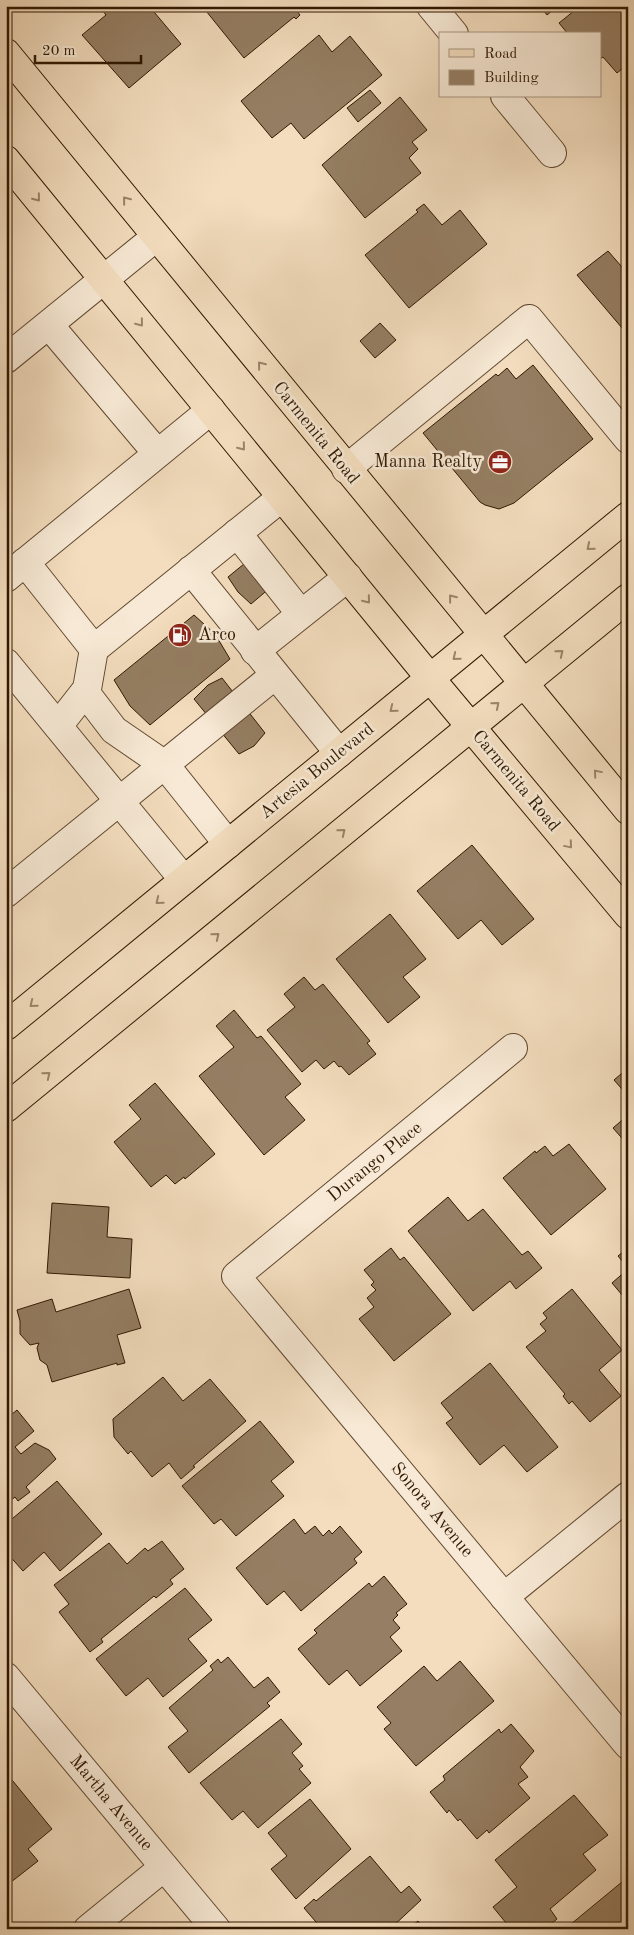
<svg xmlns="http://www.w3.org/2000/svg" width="634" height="1935" viewBox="0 0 634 1935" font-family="'Old Standard TT',serif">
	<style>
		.building { fill: #957e63; stroke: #301800 }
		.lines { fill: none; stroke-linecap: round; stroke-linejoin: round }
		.minor-casing { stroke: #614930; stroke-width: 30 }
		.major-casing { stroke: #301800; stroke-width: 30 }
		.minor { stroke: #f7e9d5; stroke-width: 28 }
		.major { stroke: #f3ddbe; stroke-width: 28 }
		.oneway { stroke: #9b8468 }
		.labels { text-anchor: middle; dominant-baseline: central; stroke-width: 5; stroke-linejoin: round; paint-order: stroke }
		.street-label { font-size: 18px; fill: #301800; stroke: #f7e9d5 }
		.poi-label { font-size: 18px; fill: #301800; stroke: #f7e9d5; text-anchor: end }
	</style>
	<rect width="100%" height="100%" fill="#f3ddbe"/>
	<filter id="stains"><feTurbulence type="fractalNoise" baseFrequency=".004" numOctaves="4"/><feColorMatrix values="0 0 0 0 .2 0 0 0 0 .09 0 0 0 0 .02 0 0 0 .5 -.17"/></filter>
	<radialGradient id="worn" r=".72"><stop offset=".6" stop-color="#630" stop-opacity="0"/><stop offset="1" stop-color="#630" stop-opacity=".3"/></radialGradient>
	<g class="building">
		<path d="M 99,6 L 149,6 L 181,44 L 129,88 L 82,35 L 106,15 Z"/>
		<path d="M 202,6 L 293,6 L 300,15 L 296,19 L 294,17 L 244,58 Z"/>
		<path d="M 540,6 L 558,6 L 547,15 Z"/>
		<path d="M 580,6 L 628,6 L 628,64 L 617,73 L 603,57 L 600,59 L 600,34 L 568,34 L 559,23 Z"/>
		<path d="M 319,35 L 332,52 L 350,36 L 382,75 L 304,139 L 291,123 L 272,138 L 241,101 Z"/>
		<path d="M 370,90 L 381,103 L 358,122 L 347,108 Z"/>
		<path d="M 400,97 L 427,130 L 412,142 L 418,149 L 409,158 L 421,173 L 365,218 L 322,165 Z"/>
		<path d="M 424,204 L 442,225 L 460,210 L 487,244 L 409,308 L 365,255 L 418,212 L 416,210 Z"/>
		<path d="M 608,251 L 628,274 L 628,335 L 577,275 Z"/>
		<path d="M 380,323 L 396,340 L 375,358 L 360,341 Z"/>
		<path d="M 533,365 L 593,439 L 514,503 L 499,509 L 485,505 L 480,502 L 423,433 L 496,374 L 498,376 L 507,368 L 516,379 Z"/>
		<path d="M 255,555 L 277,582 L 251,604 L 238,592 L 228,577 Z"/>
		<path d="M 194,615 L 215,634 L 230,659 L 150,725 L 130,706 L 114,680 Z"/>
		<path d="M 222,678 L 265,733 L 254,746 L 239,754 L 194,699 L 208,685 Z"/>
		<path d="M 472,845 L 534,919 L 502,945 L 481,920 L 458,939 L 417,891 Z"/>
		<path d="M 390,914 L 426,959 L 403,977 L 420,997 L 388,1023 L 336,959 Z"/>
		<path d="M 304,977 L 315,990 L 323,984 L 370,1041 L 367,1043 L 376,1054 L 349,1075 L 341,1066 L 339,1067 L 334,1061 L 324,1069 L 316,1060 L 302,1072 L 267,1030 L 295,1007 L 284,994 Z"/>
		<path d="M 234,1010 L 257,1038 L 261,1036 L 301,1084 L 285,1097 L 305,1120 L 264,1155 L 199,1076 L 234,1047 L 216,1026 Z"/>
		<path d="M 628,1068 L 628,1096 L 614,1080 Z"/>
		<path d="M 155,1083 L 215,1154 L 185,1179 L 184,1177 L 175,1184 L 166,1175 L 151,1187 L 114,1142 L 141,1119 L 129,1105 Z"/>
		<path d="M 628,1115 L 628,1145 L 613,1128 Z"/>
		<path d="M 569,1144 L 606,1189 L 551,1235 L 503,1178 L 535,1151 L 536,1153 L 545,1146 L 553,1156 Z"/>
		<path d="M 448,1197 L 468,1221 L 483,1209 L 522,1255 L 528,1251 L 542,1268 L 516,1289 L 510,1281 L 473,1311 L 408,1231 Z"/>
		<path d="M 52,1203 L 109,1207 L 107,1237 L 132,1239 L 130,1278 L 47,1273 Z"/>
		<path d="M 391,1248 L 400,1260 L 404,1257 L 451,1314 L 394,1361 L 359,1319 L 374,1307 L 367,1298 L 376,1290 L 371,1285 L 374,1282 L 364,1270 Z"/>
		<path d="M 628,1248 L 628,1268 L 618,1256 Z"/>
		<path d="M 628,1269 L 628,1302 L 612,1283 Z"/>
		<path d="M 129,1289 L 141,1328 L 117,1335 L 125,1363 L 117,1365 L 117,1363 L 52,1382 L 47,1365 L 40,1360 L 37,1348 L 39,1343 L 30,1345 L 20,1334 L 20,1321 L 17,1310 L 52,1299 L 56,1312 Z"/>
		<path d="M 572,1289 L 622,1350 L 599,1370 L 621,1396 L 590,1422 L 572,1401 L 569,1404 L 563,1396 L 565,1394 L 526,1347 L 546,1331 L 540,1324 L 547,1318 L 543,1313 Z"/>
		<path d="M 490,1363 L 558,1447 L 527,1472 L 504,1445 L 480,1465 L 446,1423 L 453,1418 L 441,1403 Z"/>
		<path d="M 163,1377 L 183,1401 L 210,1379 L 246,1421 L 193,1466 L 195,1467 L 181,1479 L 169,1463 L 152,1477 L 131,1451 L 128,1454 L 114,1437 L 113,1419 Z"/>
		<path d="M 17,1410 L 34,1431 L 15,1447 L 21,1454 L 35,1443 L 49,1450 L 56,1459 L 26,1487 L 30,1492 L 18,1501 L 15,1497 L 6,1504 L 6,1419 Z"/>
		<path d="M 260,1421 L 294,1462 L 271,1481 L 284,1496 L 236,1536 L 221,1519 L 214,1524 L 182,1486 Z"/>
		<path d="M 57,1481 L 102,1534 L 60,1571 L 44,1552 L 23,1571 L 6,1552 L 6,1524 Z"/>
		<path d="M 294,1519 L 305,1534 L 315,1526 L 323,1536 L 329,1530 L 332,1534 L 340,1526 L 362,1552 L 354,1559 L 357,1563 L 301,1611 L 284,1591 L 267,1605 L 236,1568 Z"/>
		<path d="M 162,1541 L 184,1569 L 170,1580 L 173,1584 L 156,1598 L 154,1596 L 101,1639 L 103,1642 L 90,1652 L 59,1612 L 69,1604 L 54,1585 L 109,1543 L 127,1564 L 145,1548 L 148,1551 Z"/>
		<path d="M 384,1576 L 407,1604 L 396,1613 L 398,1615 L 393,1620 L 400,1628 L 390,1637 L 402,1651 L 360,1686 L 347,1670 L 329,1685 L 298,1649 L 317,1633 L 314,1630 L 369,1583 L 372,1587 Z"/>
		<path d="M 185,1588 L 212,1620 L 188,1639 L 207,1661 L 163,1697 L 148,1678 L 126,1696 L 96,1659 Z"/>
		<path d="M 228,1657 L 254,1688 L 268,1677 L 280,1692 L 267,1703 L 270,1706 L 189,1773 L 168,1747 L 188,1731 L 169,1708 L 213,1670 L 210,1666 L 218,1659 L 221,1663 Z"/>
		<path d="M 460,1661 L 494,1701 L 416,1766 L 384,1729 L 391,1723 L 377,1707 L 424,1666 L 437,1681 Z"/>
		<path d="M 281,1719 L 302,1744 L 292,1753 L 303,1766 L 299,1769 L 311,1783 L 258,1828 L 243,1811 L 232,1820 L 200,1783 Z"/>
		<path d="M 511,1724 L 534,1751 L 520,1767 L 528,1777 L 518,1784 L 530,1798 L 489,1833 L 487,1830 L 477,1839 L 460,1819 L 458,1821 L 449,1810 L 447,1813 L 430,1792 L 445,1780 L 443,1776 L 499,1729 L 501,1733 Z"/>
		<path d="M 8,1775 L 52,1829 L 28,1849 L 38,1861 L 6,1886 Z"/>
		<path d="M 574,1795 L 608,1835 L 583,1854 L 596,1870 L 550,1909 L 557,1919 L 545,1929 L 511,1929 L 493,1907 L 517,1887 L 495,1860 Z"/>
		<path d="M 310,1799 L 351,1849 L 296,1899 L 271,1869 L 287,1856 L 268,1833 Z"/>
		<path d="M 370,1856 L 401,1893 L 409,1886 L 421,1900 L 390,1929 L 322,1929 L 304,1908 L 314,1899 L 316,1901 Z"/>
		<path d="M 628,1877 L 628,1929 L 570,1929 L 573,1927 L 571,1924 Z"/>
		<path d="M 418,1921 L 424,1929 L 408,1929 Z"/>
	</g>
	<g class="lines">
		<g class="minor-casing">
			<g id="minor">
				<path d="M 431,6 L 454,34"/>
				<path d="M 505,96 L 552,153"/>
				<path d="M 49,325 L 157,453"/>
				<path d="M 6,359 L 156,237"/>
				<path d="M 346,469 L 529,319 L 628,439"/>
				<path d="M 237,533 L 301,614"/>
				<path d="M 25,562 L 94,649 L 282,497"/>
				<path d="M 191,570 L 339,753"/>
				<path d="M 6,578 L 211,410"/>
				<path d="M 255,651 L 348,577"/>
				<path d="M 6,663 L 184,880"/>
				<path d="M 85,692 L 114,730 L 165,765 L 228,844"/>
				<path d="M 58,726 L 87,689 L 94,649"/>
				<path d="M 6,893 L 275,675"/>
				<path d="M 513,1048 L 236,1276 L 628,1745"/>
				<path d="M 504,1597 L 628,1496"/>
				<path d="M 6,1677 L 216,1929"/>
				<path d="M 88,1929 L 164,1867"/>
			</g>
		</g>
		<g class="major-casing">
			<g id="major">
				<path d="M 6,53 L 628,810"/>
				<path d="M 6,160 L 430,678 L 628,915"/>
				<path d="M 6,1026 L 628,516"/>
				<path d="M 6,1108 L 628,598"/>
			</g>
		</g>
		<use href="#minor" class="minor"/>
		<use href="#major" class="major"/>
	</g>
	<defs><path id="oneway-chevron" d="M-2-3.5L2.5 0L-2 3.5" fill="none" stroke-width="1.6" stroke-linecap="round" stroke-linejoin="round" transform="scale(1.25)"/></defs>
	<g class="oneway">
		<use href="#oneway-chevron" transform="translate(37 198) rotate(51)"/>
		<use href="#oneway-chevron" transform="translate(126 200) rotate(-129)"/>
		<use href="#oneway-chevron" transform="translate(140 323) rotate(51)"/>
		<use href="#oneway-chevron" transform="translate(261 365) rotate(-129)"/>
		<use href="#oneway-chevron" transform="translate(242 447) rotate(51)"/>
		<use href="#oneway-chevron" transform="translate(590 547) rotate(140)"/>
		<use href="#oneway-chevron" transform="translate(452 598) rotate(-129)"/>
		<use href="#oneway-chevron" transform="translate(367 600) rotate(51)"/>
		<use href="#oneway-chevron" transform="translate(560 653) rotate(-39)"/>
		<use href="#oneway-chevron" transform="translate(456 657) rotate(141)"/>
		<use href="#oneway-chevron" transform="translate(496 705) rotate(-40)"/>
		<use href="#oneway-chevron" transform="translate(393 709) rotate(141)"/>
		<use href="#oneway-chevron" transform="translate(597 773) rotate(-130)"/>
		<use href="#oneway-chevron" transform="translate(342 832) rotate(-39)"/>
		<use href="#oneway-chevron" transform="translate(569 845) rotate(50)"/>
		<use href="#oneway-chevron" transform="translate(159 901) rotate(141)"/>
		<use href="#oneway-chevron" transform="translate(216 936) rotate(-39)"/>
		<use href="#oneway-chevron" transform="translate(33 1004) rotate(141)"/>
		<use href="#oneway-chevron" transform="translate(47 1075) rotate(-39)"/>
	</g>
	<defs>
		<g id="office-disc" transform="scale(1.25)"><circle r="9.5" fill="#8f2418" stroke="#f7e9d5"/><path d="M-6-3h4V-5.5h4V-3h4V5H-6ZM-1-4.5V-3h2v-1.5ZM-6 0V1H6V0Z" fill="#fff"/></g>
		<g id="fuel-disc" transform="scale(1.25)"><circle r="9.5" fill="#8f2418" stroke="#f7e9d5"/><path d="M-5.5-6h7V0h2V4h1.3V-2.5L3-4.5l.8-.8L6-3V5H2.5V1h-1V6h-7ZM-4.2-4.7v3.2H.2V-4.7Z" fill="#fff"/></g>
	</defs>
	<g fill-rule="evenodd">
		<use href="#office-disc" x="500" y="462"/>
		<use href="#fuel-disc" x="180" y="635"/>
	</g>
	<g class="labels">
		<g class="street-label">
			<text transform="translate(316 433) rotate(51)">Carmenita Road</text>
			<text transform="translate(317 771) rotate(-39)">Artesia Boulevard</text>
			<text transform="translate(516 781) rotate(50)">Carmenita Road</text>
			<text transform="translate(375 1162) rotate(-39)">Durango Place</text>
			<text transform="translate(432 1510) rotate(50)">Sonora Avenue</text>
			<text transform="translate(111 1803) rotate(50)">Martha Avenue</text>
		</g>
		<g class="poi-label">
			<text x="482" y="462">Manna Realty</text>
			<text x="198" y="635" text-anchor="start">Arco</text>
		</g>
	</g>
	<rect width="634" height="1935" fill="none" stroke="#f3ddbe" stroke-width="25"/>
	<rect x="8" y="8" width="619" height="1920" fill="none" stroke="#301800" stroke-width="2.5"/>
	<rect x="12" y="12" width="609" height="1910" fill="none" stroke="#301800"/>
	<rect x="439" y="32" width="162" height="65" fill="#f7e9d5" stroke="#a79580"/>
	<rect x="449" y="49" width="25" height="8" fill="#f3ddbe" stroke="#a79580"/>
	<text x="484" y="58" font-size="15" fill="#301800">Road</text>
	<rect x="449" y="70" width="25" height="15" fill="#957e63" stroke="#a79580"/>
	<text x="484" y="82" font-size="15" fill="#301800">Building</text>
	<path d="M35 55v8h106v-8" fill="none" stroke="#301800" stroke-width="2.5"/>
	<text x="42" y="55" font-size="15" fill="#301800" stroke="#f7e9d5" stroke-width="4" paint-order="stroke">20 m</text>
	<rect width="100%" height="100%" filter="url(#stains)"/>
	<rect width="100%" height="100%" fill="url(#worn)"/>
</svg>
